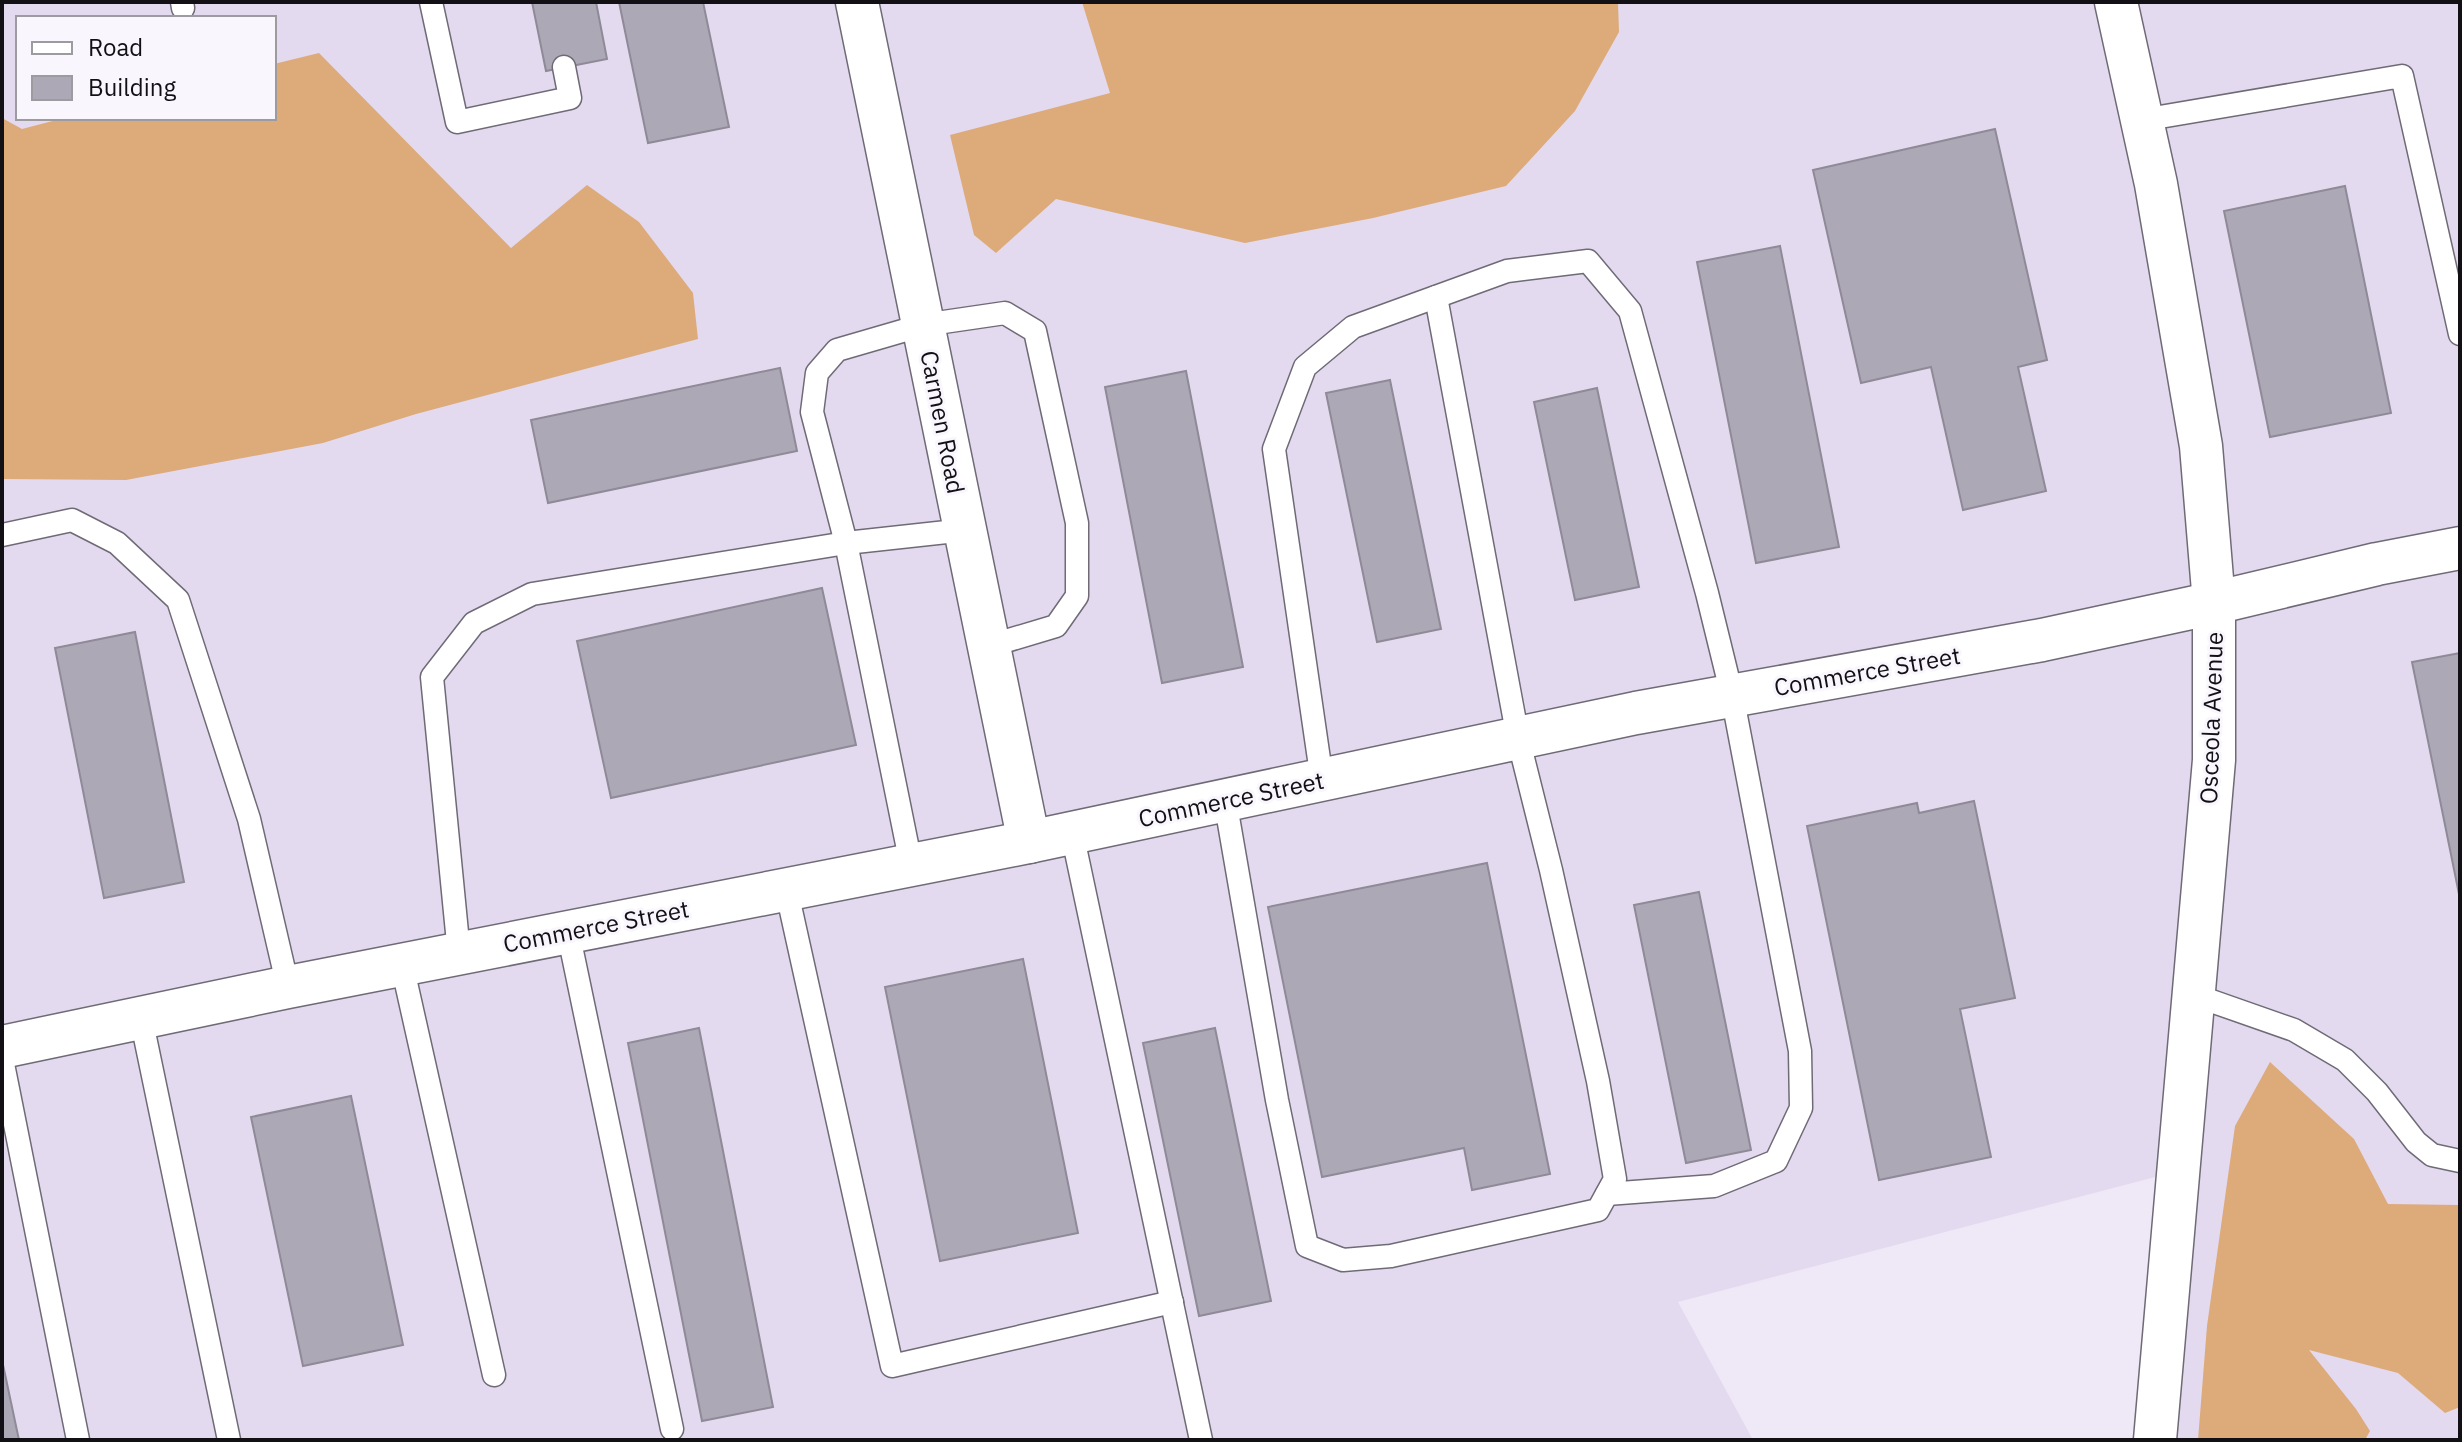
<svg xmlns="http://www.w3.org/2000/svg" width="2462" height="1442" viewBox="0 0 2462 1442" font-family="'IBM Plex Sans',sans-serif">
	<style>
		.built { fill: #e3daf0; fill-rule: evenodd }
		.forest { fill: #ddaa7a }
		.building { fill: #ada8b6; stroke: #8f8a97; stroke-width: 2 }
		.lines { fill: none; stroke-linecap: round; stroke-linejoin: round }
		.lane-casing { stroke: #6f6a76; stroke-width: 25 }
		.street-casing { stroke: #6f6a76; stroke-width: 45 }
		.lane { stroke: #fff; stroke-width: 22 }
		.street { stroke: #fff; stroke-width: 42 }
		.labels { text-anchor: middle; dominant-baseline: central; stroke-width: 6; stroke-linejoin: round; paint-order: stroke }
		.street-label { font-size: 24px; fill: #121015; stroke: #f9f7fd }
	</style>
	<rect width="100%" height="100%" fill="#eee8f7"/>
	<path class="built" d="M 2,2 L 2460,2 L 2460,1440 L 2157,1440 L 2178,1171 L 1678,1302 L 1753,1440 L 2,1440 ZM 18,18 L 274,18 L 274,118 L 18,118 Z"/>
	<g class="forest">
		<path d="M 1082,2 L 1618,2 L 1619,32 L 1575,111 L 1506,186 L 1373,218 L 1245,243 L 1056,199 L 996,253 L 974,235 L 950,135 L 1110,93 Z"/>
		<path d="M 319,53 L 511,248 L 587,185 L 639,222 L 693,293 L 698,339 L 416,414 L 323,443 L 126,480 L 2,479 L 2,118 L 22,129 L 64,118 L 274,118 L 274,64 Z"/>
		<path d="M 2270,1062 L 2354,1139 L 2388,1204 L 2460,1205 L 2460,1407 L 2445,1413 L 2398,1373 L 2309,1350 L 2356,1409 L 2370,1431 L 2365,1440 L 2198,1440 L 2207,1326 L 2235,1126 Z"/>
	</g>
	<g class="building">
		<path d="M 532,2 L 596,2 L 607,59 L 546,71 Z"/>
		<path d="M 619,2 L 703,2 L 729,127 L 648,143 Z"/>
		<path d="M 1995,129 L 2047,360 L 2018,367 L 2046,491 L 1963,510 L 1931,367 L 1861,383 L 1813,170 Z"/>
		<path d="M 2345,186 L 2391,413 L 2270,437 L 2224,211 Z"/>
		<path d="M 1780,246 L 1839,547 L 1756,563 L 1697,262 Z"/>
		<path d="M 780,368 L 797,451 L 548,503 L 531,420 Z"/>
		<path d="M 1186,371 L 1243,667 L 1162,683 L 1105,387 Z"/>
		<path d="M 1390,380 L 1441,629 L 1377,642 L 1326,393 Z"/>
		<path d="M 1597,388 L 1639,587 L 1575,600 L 1534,402 Z"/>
		<path d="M 822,588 L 856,745 L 611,798 L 577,641 Z"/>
		<path d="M 135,632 L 184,882 L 104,898 L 55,648 Z"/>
		<path d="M 2460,653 L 2460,899 L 2412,662 Z"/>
		<path d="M 1974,801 L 2015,998 L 1960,1009 L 1991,1157 L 1879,1180 L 1807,826 L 1917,803 L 1919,813 Z"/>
		<path d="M 1487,863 L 1550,1174 L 1472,1190 L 1464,1148 L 1322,1177 L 1268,907 Z"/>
		<path d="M 1699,892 L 1751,1150 L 1686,1163 L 1634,905 Z"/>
		<path d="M 1023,959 L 1078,1233 L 940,1261 L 885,987 Z"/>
		<path d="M 699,1028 L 773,1407 L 702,1421 L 628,1043 Z"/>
		<path d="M 1215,1028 L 1271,1301 L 1199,1316 L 1143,1043 Z"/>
		<path d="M 351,1096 L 403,1345 L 303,1366 L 251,1117 Z"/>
		<path d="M 2,1360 L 19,1440 L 2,1440 Z"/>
	</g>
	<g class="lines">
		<g class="lane-casing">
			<g id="lane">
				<path d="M 182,2 L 183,8"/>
				<path d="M 431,2 L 457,122 L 570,98 L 564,67"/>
				<path d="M 2142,120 L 2402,76 L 2460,334"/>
				<path d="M 965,530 L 846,543 L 812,412 L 817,373 L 837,350 L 923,325 L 1005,313 L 1035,331 L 1077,523 L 1077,596 L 1056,626 L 989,646"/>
				<path d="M 2,535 L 72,520 L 117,543 L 178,600 L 249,819 L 288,987"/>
				<path d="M 1322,780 L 1274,449 L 1305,367 L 1353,327 L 1507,271 L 1588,261 L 1630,311 L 1707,593 L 1732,695 L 1800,1051 L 1801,1108 L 1776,1161 L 1714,1186 L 1607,1194"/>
				<path d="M 1225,800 L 1277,1100 L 1307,1246 L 1343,1260 L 1391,1256 L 1598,1210 L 1615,1179 L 1598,1081 L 1551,870 L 1518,738 L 1436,297"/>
				<path d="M 1072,833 L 1201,1440"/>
				<path d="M 786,888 L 892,1366 L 1172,1302"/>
				<path d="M 568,932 L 672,1429"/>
				<path d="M 459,953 L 432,677 L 474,623 L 532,594 L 846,543 L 911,864"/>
				<path d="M 402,965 L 494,1375"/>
				<path d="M 2194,995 L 2294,1030 L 2345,1060 L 2377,1092 L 2416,1142 L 2432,1155 L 2460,1161"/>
				<path d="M 141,1018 L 229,1440"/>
				<path d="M 2,1059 L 78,1440"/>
			</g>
		</g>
		<g class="street-casing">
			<g id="street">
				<path d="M 857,2 L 1029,842"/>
				<path d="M 2116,2 L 2156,184 L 2201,446 L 2214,603 L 2214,760 L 2155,1440"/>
				<path d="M 2,1047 L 288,987 L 1029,842 L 1636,713 L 2042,640 L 2214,603 L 2377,564 L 2460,548"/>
			</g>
		</g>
		<use href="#lane" class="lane"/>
		<use href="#street" class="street"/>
	</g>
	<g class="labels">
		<g class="street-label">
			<text transform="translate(943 422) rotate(79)">Carmen Road</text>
			<text transform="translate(1867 671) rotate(-10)">Commerce Street</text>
			<text transform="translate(2211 718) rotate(-88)">Osceola Avenue</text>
			<text transform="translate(1231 799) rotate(-12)">Commerce Street</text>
			<text transform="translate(596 926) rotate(-11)">Commerce Street</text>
		</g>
	</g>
	<rect width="2462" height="1442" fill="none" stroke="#121015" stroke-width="8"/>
	<rect x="16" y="16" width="260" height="104" fill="#f9f7fd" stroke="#9d9ba0" stroke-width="2"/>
	<rect x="32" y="42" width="40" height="12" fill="#ffffff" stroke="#9d9ba0" stroke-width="2"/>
	<text x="88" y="56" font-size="24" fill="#121015">Road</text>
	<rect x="32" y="76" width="40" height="24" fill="#ada8b6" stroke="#9d9ba0" stroke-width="2"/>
	<text x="88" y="96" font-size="24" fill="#121015">Building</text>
</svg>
